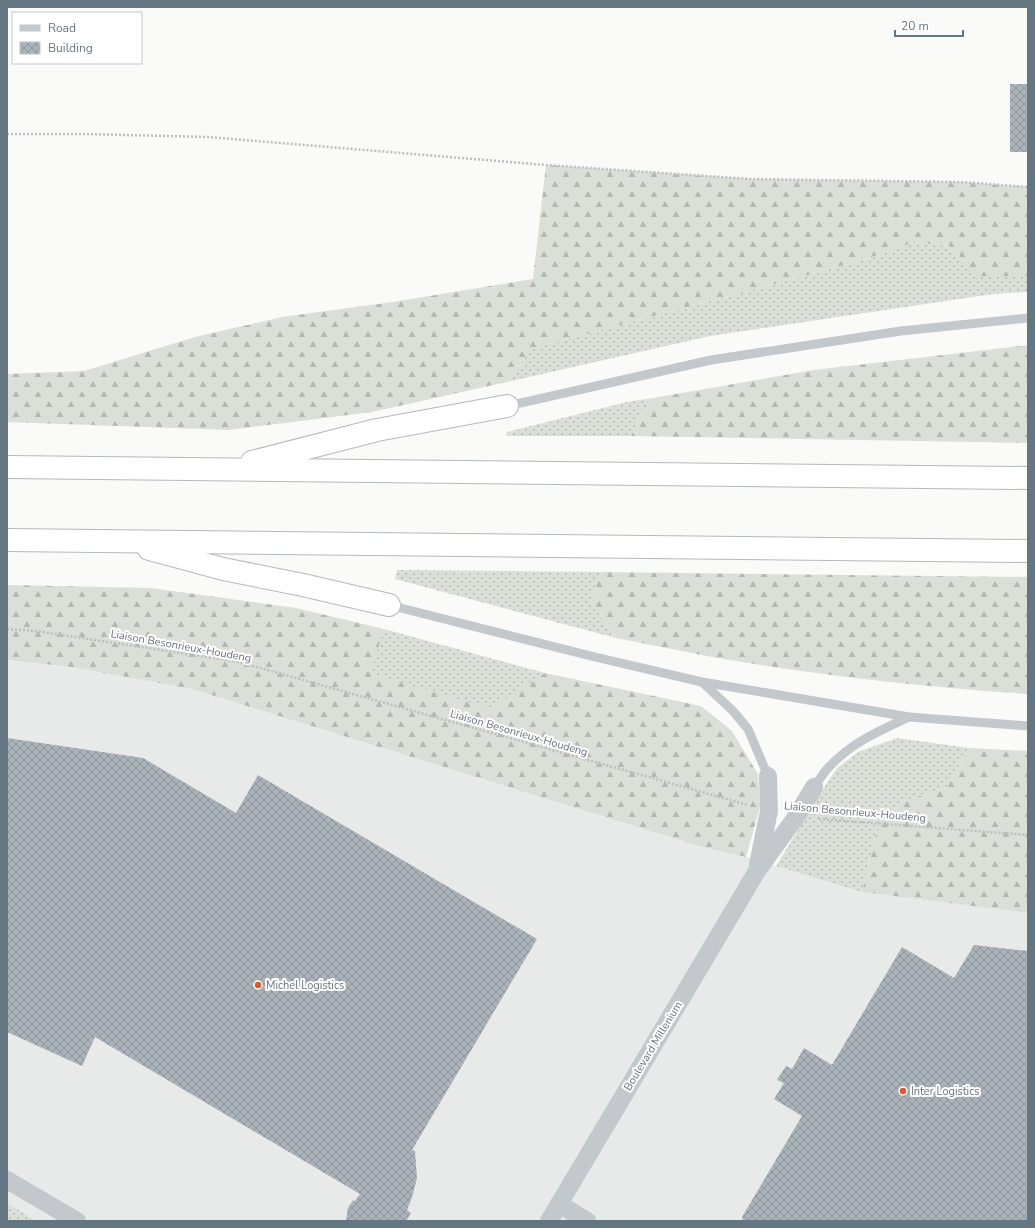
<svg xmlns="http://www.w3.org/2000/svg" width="1035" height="1228" viewBox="0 0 1035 1228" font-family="'Nunito Sans',sans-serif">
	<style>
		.built { fill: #e8e9e9 }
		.grass { fill: url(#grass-dots) }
		.forest { fill: url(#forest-firs) }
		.building { fill: url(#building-cross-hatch) }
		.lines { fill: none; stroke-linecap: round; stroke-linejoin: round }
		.highway-casing { stroke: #b4b9bd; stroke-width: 24 }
		.path { stroke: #bbbfc2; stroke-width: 2.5; stroke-dasharray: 2 2; stroke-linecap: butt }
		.lane { stroke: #c3c8cc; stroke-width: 9 }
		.street { stroke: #c3c8cc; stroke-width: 18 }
		.highway { stroke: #fff; stroke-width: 22 }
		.poi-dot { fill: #e4572e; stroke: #fff; stroke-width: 1.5 }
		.labels { text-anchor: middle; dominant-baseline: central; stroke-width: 4; stroke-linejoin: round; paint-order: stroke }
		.street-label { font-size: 11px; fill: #657683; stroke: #fff }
		.poi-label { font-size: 11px; fill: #657683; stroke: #fff; text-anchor: start }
	</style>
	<defs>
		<pattern id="grass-dots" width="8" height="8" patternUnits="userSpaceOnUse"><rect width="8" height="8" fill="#dadfd7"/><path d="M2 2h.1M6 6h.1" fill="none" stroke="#b4b9b4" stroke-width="1.8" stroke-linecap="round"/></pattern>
		<pattern id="forest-firs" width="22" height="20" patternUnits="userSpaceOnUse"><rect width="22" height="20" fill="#dadfd7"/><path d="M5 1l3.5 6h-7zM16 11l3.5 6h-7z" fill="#b4b9b4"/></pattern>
		<pattern id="building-cross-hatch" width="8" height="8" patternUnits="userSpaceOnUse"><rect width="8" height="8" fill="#aab3b9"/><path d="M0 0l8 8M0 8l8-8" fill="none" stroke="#8e969c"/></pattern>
	</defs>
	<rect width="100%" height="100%" fill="#fafaf8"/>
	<path class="built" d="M 7,660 L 71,667 L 192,689 L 702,847 L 746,857 L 862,892 L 1028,913 L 1028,1221 L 7,1221 Z"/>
	<g class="grass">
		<path d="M 914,242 L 949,246 L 980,276 L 1028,276 L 1028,292 L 993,294 L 710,336 L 507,382 L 533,348 L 797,278 L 869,258 Z"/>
		<path d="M 647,399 L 631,436 L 506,436 L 507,432 L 627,402 Z"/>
		<path d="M 397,570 L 601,572 L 591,602 L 616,638 L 395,579 Z"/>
		<path d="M 384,629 L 545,673 L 490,709 L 369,674 Z"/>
		<path d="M 897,738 L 969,748 L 947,787 L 901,802 L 876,833 L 862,892 L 776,866 L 823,789 L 837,768 L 858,752 Z"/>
		<path d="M 7,1203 L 36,1221 L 7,1221 Z"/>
	</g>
	<g class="forest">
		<path d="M 546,165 L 751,179 L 963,182 L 1028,187 L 1028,276 L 979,276 L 949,246 L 914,242 L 869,258 L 797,278 L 533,348 L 507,382 L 372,412 L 229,430 L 7,422 L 7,374 L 84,371 L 195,337 L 282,317 L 393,302 L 533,279 Z"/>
		<path d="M 1028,345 L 1028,443 L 631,436 L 647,399 L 814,370 Z"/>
		<path d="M 601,572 L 1028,577 L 1028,694 C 923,687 816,675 712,657 C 680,651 648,644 616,638 L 591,602 Z"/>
		<path d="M 7,585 L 151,588 L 296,608 L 384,629 L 370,674 L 490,708 L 545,673 L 701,706 L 732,731 L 758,774 L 760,807 L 746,857 L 702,847 L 192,689 L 71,667 L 7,660 Z"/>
		<path d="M 969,748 L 1028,751 L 1028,913 L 862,892 L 876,833 L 901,802 L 947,787 Z"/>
	</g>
	<g class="building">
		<rect x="1010" y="84" width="18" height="68"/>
		<path d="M 7,738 L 143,758 L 236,813 L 258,775 L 537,939 L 412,1150 L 415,1151 L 417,1178 L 412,1197 L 407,1210 L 411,1213 L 406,1221 L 346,1221 L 348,1208 L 353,1200 L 354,1202 L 360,1194 L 95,1037 L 82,1066 L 7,1032 Z"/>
		<path d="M 974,945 L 1028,951 L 1028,1221 L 743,1221 L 742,1217 L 802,1116 L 774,1099 L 784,1083 L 777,1080 L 786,1066 L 792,1069 L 804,1048 L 832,1065 L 902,947 L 954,978 Z"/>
	</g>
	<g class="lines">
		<g class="highway-casing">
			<g id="highway">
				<path d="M 252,462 L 377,430 L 507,406"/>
				<path d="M 7,467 L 1028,478"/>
				<path d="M 7,540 L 1028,551"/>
				<path d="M 149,549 L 223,569 L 303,585 L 389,605"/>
			</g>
		</g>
		<g class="path">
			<path d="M 7,134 L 84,134 L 208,137 L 546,165 L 751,179 L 963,182 L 1028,187"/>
			<path d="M 7,629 L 36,631 L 239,662 L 748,805"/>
			<path d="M 819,819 L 1028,835"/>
		</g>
		<g class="lane">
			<path d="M 507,406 L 711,360 L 901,331 L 1028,318"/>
			<path d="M 389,605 L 595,657 L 702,682 L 909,717 L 1028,726"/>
			<path d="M 702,682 L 733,711 L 748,729 L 768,776"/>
			<path d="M 814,787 C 819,781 823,773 829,767 C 852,742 879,731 909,717"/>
		</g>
		<g class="street">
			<path d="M 758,864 L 769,811 L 768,776"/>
			<path d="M 7,1180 L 77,1221"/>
			<path d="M 559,1204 L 587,1221"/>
			<path d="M 549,1221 L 757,871 L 796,817 L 814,787"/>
		</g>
		<use href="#highway" class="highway"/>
	</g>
	<g class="poi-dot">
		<circle cx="258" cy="985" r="4"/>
		<circle cx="903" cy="1091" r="4"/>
	</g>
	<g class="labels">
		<g class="street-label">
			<text transform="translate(181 646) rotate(10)">Liaison Besonrieux-Houdeng</text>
			<text transform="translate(519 733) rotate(16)">Liaison Besonrieux-Houdeng</text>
			<text transform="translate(855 812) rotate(5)">Liaison Besonrieux-Houdeng</text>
			<text transform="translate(653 1046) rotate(-59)">Boulevard Millenium</text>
		</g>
		<g class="poi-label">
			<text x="266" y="985">Michel Logistics</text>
			<text x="911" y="1091">Inter Logistics</text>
		</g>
	</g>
	<rect width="1035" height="1228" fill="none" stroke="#657683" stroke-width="16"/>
	<rect x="12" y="12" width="130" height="52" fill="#ffffff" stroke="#c1c8cd"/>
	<rect x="20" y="25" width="20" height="6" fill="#c3c8cc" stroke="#c1c8cd"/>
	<text x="48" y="32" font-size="12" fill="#657683">Road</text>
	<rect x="20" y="42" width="20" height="12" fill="url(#building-cross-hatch)" stroke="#c1c8cd"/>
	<text x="48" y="52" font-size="12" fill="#657683">Building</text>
	<path d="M895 30v6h68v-6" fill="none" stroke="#657683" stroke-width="2"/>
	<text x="901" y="30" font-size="12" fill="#657683" stroke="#ffffff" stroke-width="3" paint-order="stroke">20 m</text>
</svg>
